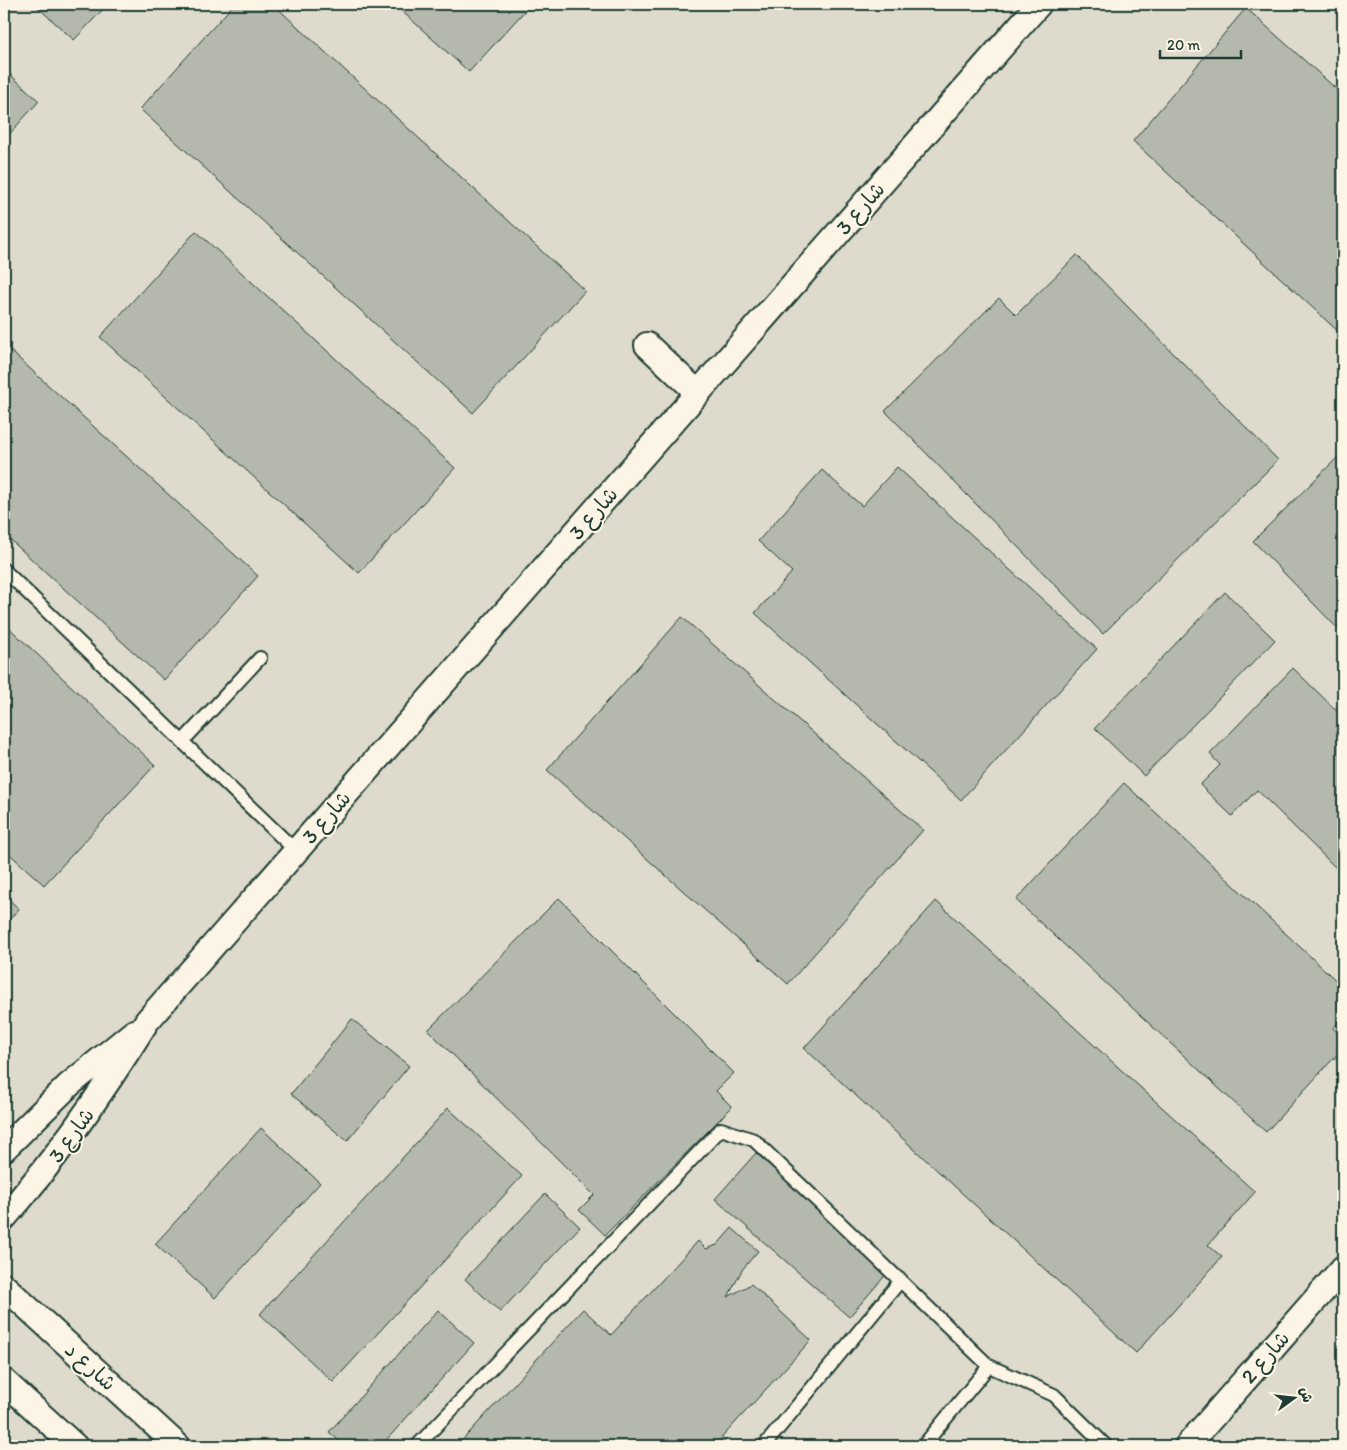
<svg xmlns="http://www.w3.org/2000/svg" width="1347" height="1450" viewBox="0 0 1347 1450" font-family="Itim,'Playpen Sans Arabic',sans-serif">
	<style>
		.built { fill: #dedbcc }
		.building { fill: #b5b9ad; stroke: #1f3d34 }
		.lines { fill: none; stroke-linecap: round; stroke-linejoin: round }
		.service-casing { stroke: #1f3d34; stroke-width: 16 }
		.minor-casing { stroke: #1f3d34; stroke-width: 28 }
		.service { stroke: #fcf5e5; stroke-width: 12 }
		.minor { stroke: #fcf5e5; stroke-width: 24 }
		.labels { text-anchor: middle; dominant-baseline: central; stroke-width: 4; stroke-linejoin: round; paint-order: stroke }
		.street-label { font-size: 21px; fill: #1f3d34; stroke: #fcf5e5 }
	</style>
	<rect width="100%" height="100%" fill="#efeada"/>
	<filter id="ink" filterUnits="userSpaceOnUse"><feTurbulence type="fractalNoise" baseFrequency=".02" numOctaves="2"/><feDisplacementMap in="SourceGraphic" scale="10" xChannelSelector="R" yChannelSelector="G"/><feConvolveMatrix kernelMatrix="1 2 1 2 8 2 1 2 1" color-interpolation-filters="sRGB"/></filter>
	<g filter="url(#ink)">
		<rect class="built" x="4" y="4" width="1339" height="1442"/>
		<g class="building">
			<path d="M 34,4 L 108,4 L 74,40 Z"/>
			<path d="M 234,4 L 273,4 L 585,291 L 473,413 L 140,109 Z"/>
			<path d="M 394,4 L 531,4 L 469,72 Z"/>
			<path d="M 1246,8 L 1343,95 L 1343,336 L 1133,141 Z"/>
			<path d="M 4,69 L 39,101 L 4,140 Z"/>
			<path d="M 196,231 L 455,468 L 359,573 L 100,337 Z"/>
			<path d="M 1077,255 L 1278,460 L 1103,634 L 885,411 L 999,298 L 1016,315 Z"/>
			<path d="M 4,345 L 258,576 L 164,680 L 4,534 Z"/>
			<path d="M 1343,452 L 1343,634 L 1253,541 Z"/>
			<path d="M 897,467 L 1097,649 L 961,800 L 755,613 L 792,572 L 758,541 L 822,470 L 862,506 Z"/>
			<path d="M 1225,592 L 1275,640 L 1144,776 L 1095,728 Z"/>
			<path d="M 682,617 L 923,830 L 788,984 L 547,770 Z"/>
			<path d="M 4,623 L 155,765 L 44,885 L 4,849 Z"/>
			<path d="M 1293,668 L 1343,717 L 1343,875 L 1257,790 L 1232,816 L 1200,785 L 1220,765 L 1210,754 Z"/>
			<path d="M 1124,783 L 1343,987 L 1343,1017 L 1333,1028 L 1343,1038 L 1343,1048 L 1266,1132 L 1016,900 Z"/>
			<path d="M 4,895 L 19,909 L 4,925 Z"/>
			<path d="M 559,898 L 734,1073 L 716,1091 L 732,1107 L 605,1235 L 579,1210 L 594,1195 L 428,1030 Z"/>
			<path d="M 936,901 L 1255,1192 L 1208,1245 L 1222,1257 L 1136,1353 L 804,1048 Z"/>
			<path d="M 352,1019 L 409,1066 L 347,1141 L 291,1094 Z"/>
			<path d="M 448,1108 L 522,1176 L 333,1382 L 260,1314 Z"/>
			<path d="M 261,1128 L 320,1183 L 215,1298 L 155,1244 Z"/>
			<path d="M 756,1153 L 890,1270 L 849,1317 L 715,1199 Z"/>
			<path d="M 545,1194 L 580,1227 L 500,1312 L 465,1279 Z"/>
			<path d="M 732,1228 L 758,1251 L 742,1270 L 728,1297 L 751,1284 L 811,1340 L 714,1446 L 457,1446 L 583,1309 L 611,1335 L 698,1241 L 706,1249 L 717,1245 Z"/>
			<path d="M 438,1310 L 474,1343 L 381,1446 L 345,1446 L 329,1432 Z"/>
		</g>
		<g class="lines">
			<g class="service-casing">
				<g id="service">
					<path d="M 4,570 L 296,851"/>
					<path d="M 182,742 L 260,658"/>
					<path d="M 417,1446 L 721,1129 L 754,1140 L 989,1366 L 1054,1395 L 1106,1446"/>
					<path d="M 764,1446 L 901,1280"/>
					<path d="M 923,1446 L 989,1366"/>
				</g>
			</g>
			<g class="minor-casing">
				<g id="minor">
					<path d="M 647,345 L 698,393"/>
					<path d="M 4,1149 L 69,1085 L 134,1032"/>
					<path d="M 4,1218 C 58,1157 104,1090 147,1021 L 1039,4"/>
					<path d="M 4,1286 L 178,1446"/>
					<path d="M 4,1381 L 75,1446"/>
					<path d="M 1187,1446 L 1343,1268"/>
				</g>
			</g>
			<use href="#service" class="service"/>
			<use href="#minor" class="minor"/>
		</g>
	</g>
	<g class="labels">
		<g class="street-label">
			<text transform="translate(860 208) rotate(-49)">شارع 3</text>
			<text transform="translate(593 513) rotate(-49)">شارع 3</text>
			<text transform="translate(326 817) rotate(-49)">شارع 3</text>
			<text transform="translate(71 1135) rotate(-54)">شارع 3</text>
			<text transform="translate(1265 1357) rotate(-49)">شارع 2</text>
			<text transform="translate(91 1366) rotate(42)">شارع د</text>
		</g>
	</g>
	<rect width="1347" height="1450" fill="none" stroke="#fcf5e5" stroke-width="20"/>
	<rect x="10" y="10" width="1327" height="1430" fill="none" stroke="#1f3d34" stroke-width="2" filter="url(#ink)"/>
	<g transform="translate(1294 1398) rotate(75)" stroke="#fcf5e5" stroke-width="4" paint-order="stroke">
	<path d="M0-4L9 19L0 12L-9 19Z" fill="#1f3d34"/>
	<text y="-8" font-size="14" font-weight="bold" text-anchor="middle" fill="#1f3d34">ش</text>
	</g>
	<path d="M1160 50v8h81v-8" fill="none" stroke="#1f3d34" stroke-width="2.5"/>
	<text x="1167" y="50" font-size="15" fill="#1f3d34" stroke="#fcf5e5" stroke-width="4" paint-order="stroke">20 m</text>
</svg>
